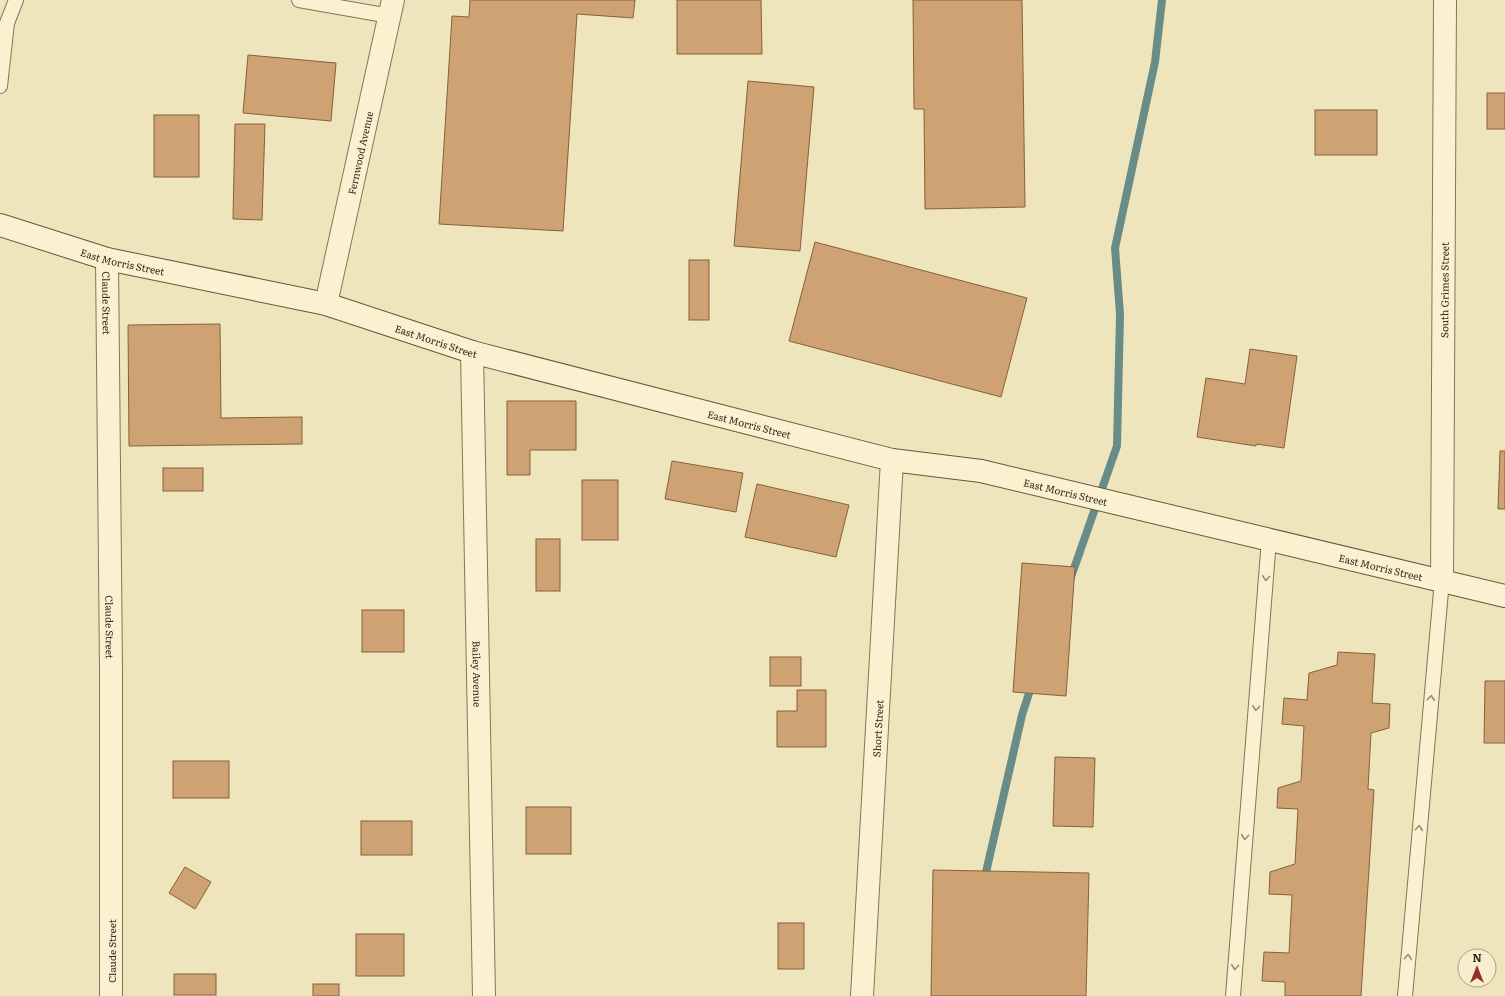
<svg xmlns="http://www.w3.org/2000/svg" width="1505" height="996" viewBox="0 0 1505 996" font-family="Literata,serif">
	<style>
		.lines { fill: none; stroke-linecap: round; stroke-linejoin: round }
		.stream { stroke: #688d88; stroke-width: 8 }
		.building { fill: #cea272; stroke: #86613b }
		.service-casing { stroke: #867556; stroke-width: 16 }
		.minor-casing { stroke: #867556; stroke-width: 24 }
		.secondary-casing { stroke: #685639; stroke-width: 24 }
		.service { stroke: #f9f1d0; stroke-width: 14 }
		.minor { stroke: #f9f1d0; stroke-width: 22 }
		.secondary { stroke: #f9f1d0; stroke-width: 22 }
		.oneway { stroke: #978e76 }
		.labels { text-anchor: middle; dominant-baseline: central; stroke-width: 3; stroke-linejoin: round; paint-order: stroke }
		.street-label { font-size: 10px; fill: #352b1b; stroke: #f6eecd }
	</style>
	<rect width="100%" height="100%" fill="#eee5bd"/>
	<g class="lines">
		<g class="stream">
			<path d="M 1071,577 L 1117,446 L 1120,314 L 1115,248 L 1155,62 L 1162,0"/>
			<path d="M 984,881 L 1022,715 L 1032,684"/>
		</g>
	</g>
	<g class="building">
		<path d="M 470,0 L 635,0 L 633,18 L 577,14 L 563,231 L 439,224 L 452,16 L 469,17 Z"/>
		<path d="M 677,0 L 761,0 L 762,54 L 677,54 Z"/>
		<path d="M 913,0 L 1022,0 L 1025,207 L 925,209 L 924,109 L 914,109 Z"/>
		<path d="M 248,55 L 336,63 L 331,121 L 243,113 Z"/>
		<path d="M 748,81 L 814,87 L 800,251 L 734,246 Z"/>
		<rect x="1487" y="93" width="18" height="36"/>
		<rect x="1315" y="110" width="62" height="45"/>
		<rect x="154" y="115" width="45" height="62"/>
		<path d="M 235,124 L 265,124 L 262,220 L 233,219 Z"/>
		<path d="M 815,242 L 1027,298 L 1001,397 L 789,341 Z"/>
		<rect x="689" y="260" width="20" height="60"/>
		<path d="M 220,324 L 221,418 L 302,417 L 302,444 L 129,446 L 128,325 Z"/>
		<path d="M 1250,349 L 1297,356 L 1284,448 L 1256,444 L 1256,446 L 1197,437 L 1206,378 L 1245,384 Z"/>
		<path d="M 507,401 L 576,401 L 576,450 L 530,450 L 530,475 L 507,475 Z"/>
		<path d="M 1500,451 L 1505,451 L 1505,509 L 1498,509 Z"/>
		<path d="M 672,461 L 743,473 L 736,512 L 665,499 Z"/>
		<rect x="163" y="468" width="40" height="23"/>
		<rect x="582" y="480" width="36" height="60"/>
		<path d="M 757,484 L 849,505 L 836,557 L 745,537 Z"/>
		<rect x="536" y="539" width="24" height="52"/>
		<path d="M 1022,563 L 1075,567 L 1066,696 L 1013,692 Z"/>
		<rect x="362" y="610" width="42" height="42"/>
		<path d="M 1338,652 L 1375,654 L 1372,703 L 1390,704 L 1389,728 L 1371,733 L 1368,789 L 1374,790 L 1361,996 L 1285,996 L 1285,982 L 1262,981 L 1264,952 L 1289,953 L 1292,895 L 1269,894 L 1270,872 L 1295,864 L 1298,809 L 1277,808 L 1278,788 L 1301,781 L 1304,726 L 1282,724 L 1284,698 L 1307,700 L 1309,673 L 1337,665 Z"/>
		<rect x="770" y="657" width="31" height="29"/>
		<path d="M 1485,681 L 1505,681 L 1505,743 L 1484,743 Z"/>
		<path d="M 797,690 L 826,690 L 826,747 L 777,747 L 777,711 L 797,711 Z"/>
		<path d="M 1055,757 L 1095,758 L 1093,827 L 1053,826 Z"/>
		<rect x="173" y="761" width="56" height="37"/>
		<rect x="526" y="807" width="45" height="47"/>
		<rect x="361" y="821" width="51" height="34"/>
		<path d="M 185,867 L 211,882 L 195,909 L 169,893 Z"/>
		<path d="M 933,870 L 1089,873 L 1086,996 L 931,996 Z"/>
		<rect x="778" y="923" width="26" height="46"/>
		<rect x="356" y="934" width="48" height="42"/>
		<rect x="174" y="974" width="42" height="21"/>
		<rect x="313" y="984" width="26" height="12"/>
	</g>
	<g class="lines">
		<g class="service-casing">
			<g id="service">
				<path d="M 299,0 L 390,16"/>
				<path d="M 0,86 L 7,23 L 16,0"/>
				<path d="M 1233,996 L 1269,539"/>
				<path d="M 1405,996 L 1442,580"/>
			</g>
		</g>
		<g class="minor-casing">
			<g id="minor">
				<path id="s1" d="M 107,259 L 111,670 L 111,996"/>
				<path id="s2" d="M 326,304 L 393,0"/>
				<path id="s3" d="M 472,352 L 484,996"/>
				<path id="s4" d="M 1442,580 L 1445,0"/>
				<path id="s5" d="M 862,996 L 892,460"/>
			</g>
		</g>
		<g class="secondary-casing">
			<g id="secondary">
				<path id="s6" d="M 0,225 L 107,259 L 326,304 L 472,352 L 892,460 L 981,471 L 1505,596"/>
			</g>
		</g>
		<use href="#service" class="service"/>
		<use href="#minor" class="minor"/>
		<use href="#secondary" class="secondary"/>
	</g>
	<defs><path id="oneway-chevron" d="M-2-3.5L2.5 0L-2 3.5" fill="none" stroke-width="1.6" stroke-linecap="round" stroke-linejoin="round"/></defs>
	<g class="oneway">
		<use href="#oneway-chevron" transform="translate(1266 578) rotate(95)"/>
		<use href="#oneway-chevron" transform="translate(1431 698) rotate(-85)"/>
		<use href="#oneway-chevron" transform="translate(1256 708) rotate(95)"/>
		<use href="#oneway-chevron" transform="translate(1419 828) rotate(-85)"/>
		<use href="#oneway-chevron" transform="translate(1245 837) rotate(95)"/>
		<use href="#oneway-chevron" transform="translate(1408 957) rotate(-85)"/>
		<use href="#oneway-chevron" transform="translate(1235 967) rotate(95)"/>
	</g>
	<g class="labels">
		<g class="street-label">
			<text stroke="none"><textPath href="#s2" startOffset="155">Fernwood Avenue</textPath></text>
			<text stroke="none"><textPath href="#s6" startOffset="128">East Morris Street</textPath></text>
			<text stroke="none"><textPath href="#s4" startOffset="290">South Grimes Street</textPath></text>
			<text stroke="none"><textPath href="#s1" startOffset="44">Claude Street</textPath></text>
			<text stroke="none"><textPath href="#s6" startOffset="452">East Morris Street</textPath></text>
			<text stroke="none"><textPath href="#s6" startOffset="776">East Morris Street</textPath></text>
			<text stroke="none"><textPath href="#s6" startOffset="1100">East Morris Street</textPath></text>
			<text stroke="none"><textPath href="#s6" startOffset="1424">East Morris Street</textPath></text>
			<text stroke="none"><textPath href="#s1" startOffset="368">Claude Street</textPath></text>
			<text stroke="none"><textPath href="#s3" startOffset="322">Bailey Avenue</textPath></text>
			<text stroke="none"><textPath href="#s5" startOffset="268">Short Street</textPath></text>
			<text transform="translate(111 951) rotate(-90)">Claude Street</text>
		</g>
	</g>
	<g transform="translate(1477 968)"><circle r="19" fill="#f6eecd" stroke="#a9a086"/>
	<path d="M0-3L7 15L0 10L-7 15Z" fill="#963025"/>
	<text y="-6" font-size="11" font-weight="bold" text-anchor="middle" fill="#352b1b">N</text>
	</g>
</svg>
